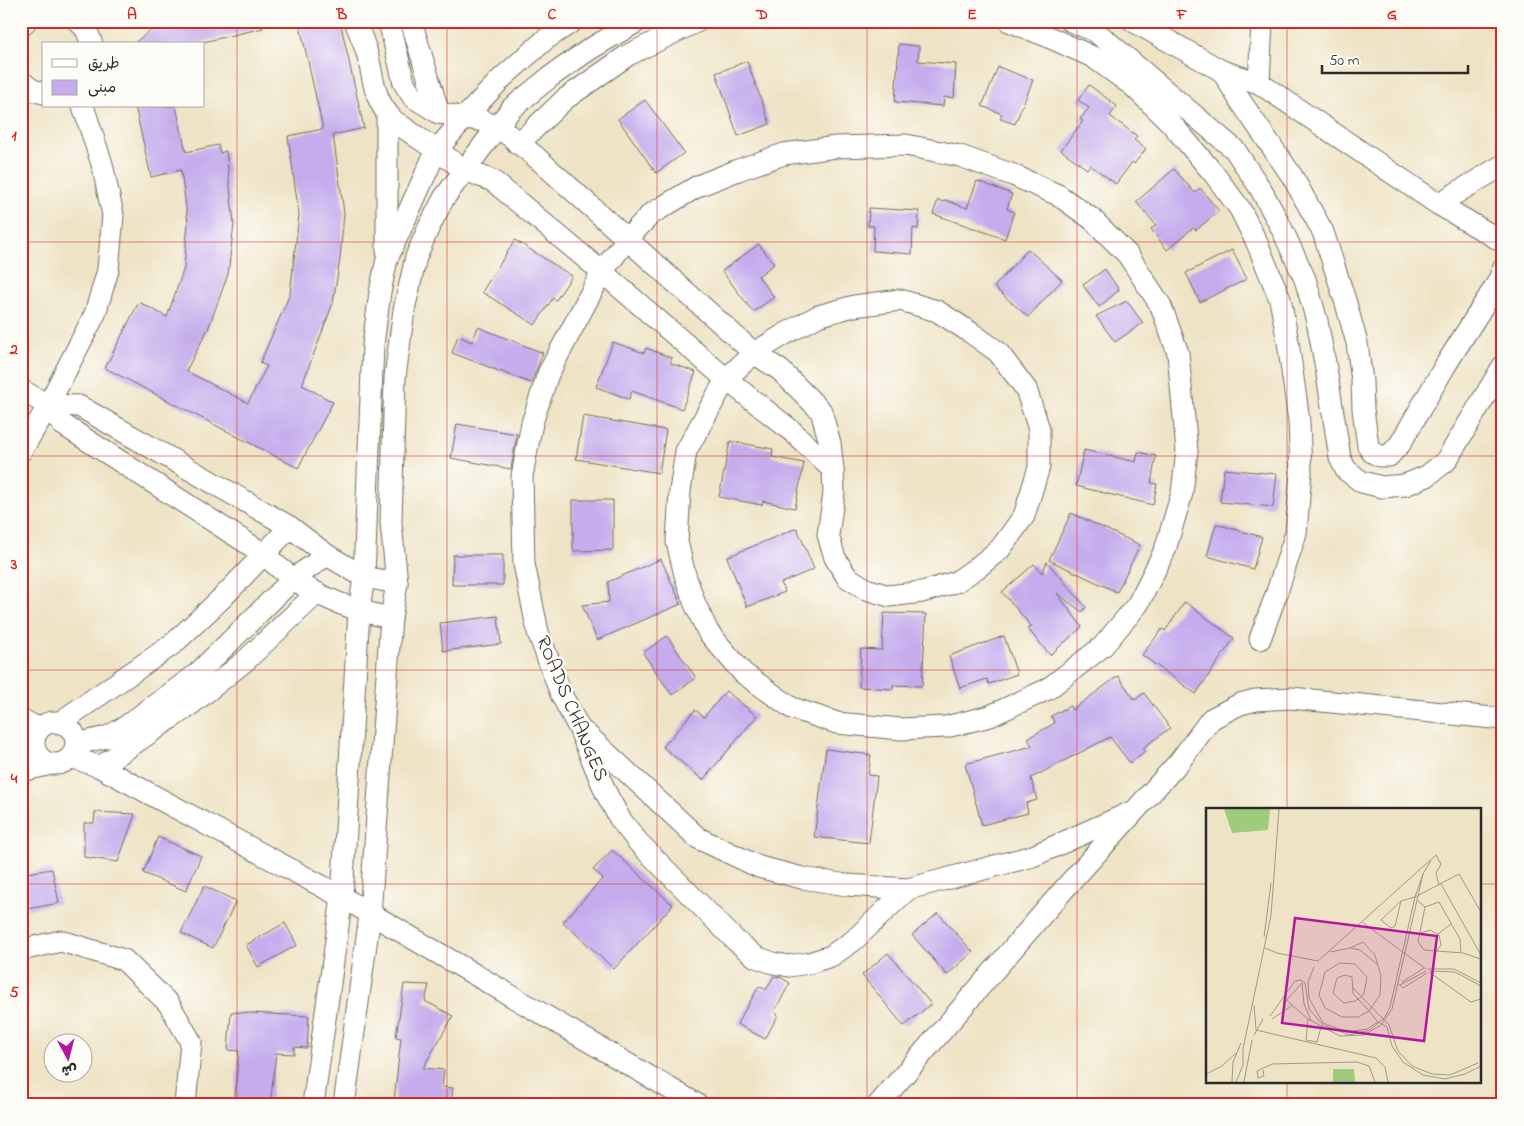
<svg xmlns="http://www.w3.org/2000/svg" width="1524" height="1126" viewBox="0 0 1524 1126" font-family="'Indie Flower','Playpen Sans Arabic',sans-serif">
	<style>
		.building { fill: #c4aced }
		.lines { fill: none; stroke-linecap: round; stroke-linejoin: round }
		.minor-casing { stroke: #6f6b61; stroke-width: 23 }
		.minor { stroke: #fff; stroke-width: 21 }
		.grid { fill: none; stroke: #d62828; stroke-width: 1; stroke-opacity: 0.55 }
		.labels { text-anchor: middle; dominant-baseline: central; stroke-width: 5; stroke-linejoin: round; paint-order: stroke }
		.street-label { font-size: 20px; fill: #2b2b2b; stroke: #fdfcf7 }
		.inset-road { fill: none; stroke: #a09987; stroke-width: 1 }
		.view { fill: #b5179e; fill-opacity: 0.15; stroke: #b5179e; stroke-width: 2.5 }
		.inset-edge { fill: none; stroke: #2b2b2b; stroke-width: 2.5 }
		.neatline { fill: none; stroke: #d62828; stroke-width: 2 }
		.grid-label { font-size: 16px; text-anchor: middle; font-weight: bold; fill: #d62828 }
	</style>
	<rect width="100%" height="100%" fill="#fdfcf7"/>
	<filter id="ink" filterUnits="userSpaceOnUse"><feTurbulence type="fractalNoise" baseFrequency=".02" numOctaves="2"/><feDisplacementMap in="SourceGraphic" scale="10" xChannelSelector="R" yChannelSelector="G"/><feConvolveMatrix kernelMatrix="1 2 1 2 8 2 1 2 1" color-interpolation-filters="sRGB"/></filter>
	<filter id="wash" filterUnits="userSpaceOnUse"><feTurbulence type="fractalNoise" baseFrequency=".0096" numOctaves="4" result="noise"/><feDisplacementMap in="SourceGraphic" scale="20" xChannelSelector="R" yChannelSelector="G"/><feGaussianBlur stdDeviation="1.12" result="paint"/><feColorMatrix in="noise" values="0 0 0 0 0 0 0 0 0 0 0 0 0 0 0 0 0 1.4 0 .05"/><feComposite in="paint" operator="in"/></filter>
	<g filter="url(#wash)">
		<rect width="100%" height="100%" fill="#eee3c5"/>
		<g id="blocks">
			<g class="building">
				<path d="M 174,21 L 262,21 L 263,28 L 195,44 L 133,44 L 155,27 Z"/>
				<path d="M 299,21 L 340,21 L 364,128 L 333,135 L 344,213 L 340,259 L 333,303 L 302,385 L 333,402 L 298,468 L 105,368 L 139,302 L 167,317 L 184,268 L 188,223 L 181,170 L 151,177 L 135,106 L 176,106 L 186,152 L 218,145 L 220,153 L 226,151 L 234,224 L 228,274 L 208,329 L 186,371 L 248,403 L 267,366 L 260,363 L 290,294 L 299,215 L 288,136 L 323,129 Z"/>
				<path d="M 899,44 L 919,46 L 918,61 L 956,64 L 954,98 L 944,97 L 943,106 L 895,102 Z"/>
				<path d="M 747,61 L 770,124 L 738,136 L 716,73 Z"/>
				<path d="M 998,67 L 1033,80 L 1015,124 L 1000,119 L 1002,114 L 982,106 Z"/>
				<path d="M 1089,85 L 1117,106 L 1110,116 L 1137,136 L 1134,140 L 1146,149 L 1134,164 L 1132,162 L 1116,184 L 1090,165 L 1087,169 L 1061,150 L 1083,121 L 1080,119 L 1089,108 L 1078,100 Z"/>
				<path d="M 645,100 L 684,153 L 656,173 L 618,119 Z"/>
				<path d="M 1174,169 L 1195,193 L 1200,188 L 1219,211 L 1196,230 L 1193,228 L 1167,250 L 1151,229 L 1156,225 L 1136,202 Z"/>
				<path d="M 977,181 L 1012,194 L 1007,209 L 1014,212 L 1005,239 L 933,214 L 938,200 L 944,202 L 945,200 L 967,208 Z"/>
				<path d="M 869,208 L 919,211 L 918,229 L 913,228 L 912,254 L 873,251 L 874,226 L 868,226 Z"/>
				<path d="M 515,240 L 572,276 L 556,300 L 553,298 L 535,325 L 482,292 Z"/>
				<path d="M 759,244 L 774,264 L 758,276 L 774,297 L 753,312 L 722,271 Z"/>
				<path d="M 1028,249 L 1062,280 L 1028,317 L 994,287 Z"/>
				<path d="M 1232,250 L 1247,279 L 1200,302 L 1186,273 Z"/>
				<path d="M 1105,269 L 1119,290 L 1099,307 L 1083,285 Z"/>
				<path d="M 1127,301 L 1143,323 L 1115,342 L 1096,316 Z"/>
				<path d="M 478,327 L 543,353 L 531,383 L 452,353 L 458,336 L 472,342 Z"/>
				<path d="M 613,342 L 644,353 L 646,348 L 672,358 L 670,363 L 696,372 L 682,409 L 632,391 L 629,399 L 596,387 Z"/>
				<path d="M 583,416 L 666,430 L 659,473 L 576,459 Z"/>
				<path d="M 457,424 L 517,434 L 511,469 L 451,458 Z"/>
				<path d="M 730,441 L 773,449 L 772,457 L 804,463 L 795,508 L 763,501 L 762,505 L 719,497 Z"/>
				<path d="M 1084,450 L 1136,462 L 1138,452 L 1156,456 L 1151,483 L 1157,484 L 1153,505 L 1076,486 Z"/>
				<path d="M 1224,469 L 1277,474 L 1273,507 L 1220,502 Z"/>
				<path d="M 573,500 L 613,500 L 613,550 L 573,551 Z"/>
				<path d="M 1071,513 L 1140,545 L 1117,592 L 1049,560 Z"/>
				<path d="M 1216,524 L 1262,537 L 1253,569 L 1207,556 Z"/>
				<path d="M 797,528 L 814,569 L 781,583 L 785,592 L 747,607 L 727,557 Z"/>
				<path d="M 453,555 L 503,555 L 503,585 L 452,585 Z"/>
				<path d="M 661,559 L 681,604 L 597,640 L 582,605 L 609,602 L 608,582 Z"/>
				<path d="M 1047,562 L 1086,607 L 1082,612 L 1057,593 L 1082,627 L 1050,655 L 1027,628 L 1032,627 L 1002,592 L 1034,564 L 1042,573 Z"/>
				<path d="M 1185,602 L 1234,638 L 1196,694 L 1142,655 L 1162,629 L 1165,631 Z"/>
				<path d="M 884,613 L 926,614 L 922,686 L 893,685 L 893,689 L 859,687 L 861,649 L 882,650 Z"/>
				<path d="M 498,616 L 501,644 L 443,651 L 440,623 Z"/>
				<path d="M 667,636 L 696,678 L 672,695 L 643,653 Z"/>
				<path d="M 1004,636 L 1017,674 L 989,684 L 987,679 L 960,688 L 949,656 Z"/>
				<path d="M 1118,676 L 1135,700 L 1144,693 L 1170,728 L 1143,748 L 1145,751 L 1130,763 L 1110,737 L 1031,778 L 1037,800 L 1026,803 L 1028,813 L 982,825 L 965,764 L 1032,746 L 1028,738 L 1055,723 L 1051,716 L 1070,706 L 1072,710 Z"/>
				<path d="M 726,691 L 757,716 L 703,780 L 663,747 L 695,710 L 704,717 Z"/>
				<path d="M 826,749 L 871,755 L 868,775 L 877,776 L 869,843 L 814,837 Z"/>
				<path d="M 95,812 L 135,814 L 118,862 L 84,857 L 84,823 L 94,823 Z"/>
				<path d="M 158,837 L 201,856 L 186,891 L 143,873 Z"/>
				<path d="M 612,850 L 673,905 L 614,969 L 563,922 L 603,878 L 593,870 Z"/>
				<path d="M 52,869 L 59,903 L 27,909 L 21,874 Z"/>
				<path d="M 204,886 L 236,901 L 213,948 L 181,933 Z"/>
				<path d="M 938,913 L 973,952 L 947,975 L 912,935 Z"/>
				<path d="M 285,923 L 297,945 L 258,967 L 246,945 Z"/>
				<path d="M 888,953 L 931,1004 L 904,1026 L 862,975 Z"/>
				<path d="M 774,976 L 780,977 L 790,983 L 774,1012 L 778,1015 L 765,1039 L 737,1024 L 759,986 L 766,990 Z"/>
				<path d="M 404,984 L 429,985 L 425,1001 L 453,1016 L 423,1068 L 444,1070 L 442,1087 L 453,1088 L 451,1105 L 432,1105 L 394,1100 L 401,1038 L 396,1037 Z"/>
				<path d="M 231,1012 L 309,1016 L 307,1048 L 294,1047 L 294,1054 L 276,1053 L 270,1105 L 234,1105 L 239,1051 L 228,1050 Z"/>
			</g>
		</g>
	</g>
	<g filter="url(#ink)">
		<use href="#blocks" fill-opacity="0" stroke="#6f6b61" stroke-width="1"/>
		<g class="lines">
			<g class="minor-casing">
				<g id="minor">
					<path d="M 78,21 L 86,29 L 92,44"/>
					<path d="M 355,21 C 359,31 363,41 366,50 C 375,79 371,97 394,121 L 465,170 L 493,181 L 602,272 L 726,379 L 793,432 L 833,470"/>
					<path d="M 389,21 L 404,83 L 413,97 L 439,113 L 483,121 L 497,127 L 510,136 L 537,158 L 627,239 L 754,353 L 780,370 L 821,411 L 830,443 L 833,470 L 834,493 L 828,535 L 835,558 L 847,577 L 866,589 L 889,596 L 922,592 L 956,582 L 978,567 L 1000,549 L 1024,516 L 1039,467 L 1039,429 L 1026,389 L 998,352 L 970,332 L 937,311 L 900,300 L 854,306 L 818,316 L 785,334 L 754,353 L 726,379 L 686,451 L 680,491 L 677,542 L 685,575 L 695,604 L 708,632 L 743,673 L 792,708 L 837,723 L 901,729 L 946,727 L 990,716 L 1048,689 L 1103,646 L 1138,604 L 1165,550 L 1182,493 L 1187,451 L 1178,353 L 1161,306 L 1128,255 L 1092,219 L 1058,195 L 1013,175 L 960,156 L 906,145 L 836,147 L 784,154 L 738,170 L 698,186 L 651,214 L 627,239 L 602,272 L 548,374 L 532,423 L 522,476 L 524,564 L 538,632 L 561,694 L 579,728 L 606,793 L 620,819 L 638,842 L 735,940 L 756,957 L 773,963 L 789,966 L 809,963 L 831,956 L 853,941 L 908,889"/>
					<path d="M 411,21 L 439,113"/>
					<path d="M 1009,21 L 1044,35 L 1093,57 L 1133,86 L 1170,122 L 1214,174 L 1240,209 L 1257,243 L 1280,299 L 1288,342 L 1299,421 L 1301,472 L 1296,533 L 1277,592 L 1260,639"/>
					<path d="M 1071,21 L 1095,31 L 1235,150 L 1260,188 L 1280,225 L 1305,279 L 1317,321 L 1326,368 L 1340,458 L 1346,470 L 1362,482 L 1382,487 L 1405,485 L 1427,476 L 1446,461 L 1503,366"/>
					<path d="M 1133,21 L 1222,71 L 1259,83 L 1438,204 L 1503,242"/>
					<path d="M 21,27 L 26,21"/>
					<path d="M 1222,71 L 1239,99 L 1292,176 L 1323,232 L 1345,300 L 1357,343 L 1362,381 L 1363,409 L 1368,446 L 1372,452 L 1380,456 L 1389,456 L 1400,444 L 1445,366 L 1498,282 L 1503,269"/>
					<path d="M 21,81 L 32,90 L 44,93"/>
					<path d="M 1259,83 L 1262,21"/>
					<path d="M 387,113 L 387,251"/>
					<path d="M 518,144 L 565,99 L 628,55 L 698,21"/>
					<path d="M 1438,204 L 1503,165"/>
					<path d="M 21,390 L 48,405 L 62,424 L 264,554 C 301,591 341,608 391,618"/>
					<path d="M 48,405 L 79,406 L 290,527 L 327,555 L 364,577 L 397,583"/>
					<path d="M 21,451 L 44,413 L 95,314 L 108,270 L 113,215 L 102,164 L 83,106"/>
					<path d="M 21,719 L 39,729"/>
					<circle cx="55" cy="743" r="21"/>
					<path d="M 59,723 L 173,644 L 223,597 L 290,527"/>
					<path d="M 585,733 L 698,838 L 759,867 L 802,878 L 847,885 L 908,889 L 1033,856 L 1129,813"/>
					<path d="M 76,744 L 107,737 L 125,727 L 197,674 L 293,579 L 327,555"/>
					<path d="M 71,757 L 100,767 L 342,897 L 698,1105"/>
					<path d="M 100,767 L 190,705 L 245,661 L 317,593"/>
					<path d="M 21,771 L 51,764"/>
					<path d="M 21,950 L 61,941 L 124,960 L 169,1004 L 191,1042 L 185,1105"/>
					<path d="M 313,1105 L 342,897 L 359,611 L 364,577 L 373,345 L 380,292 L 387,259 L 436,151 L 465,117 L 502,78 L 546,39 L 573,21"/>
					<path d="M 344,1105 L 370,915 L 391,618 L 397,583 L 391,523 L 395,377 L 404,310 L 416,257 L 429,227 L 444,198 L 497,127 L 512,108 L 550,77 L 590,49 L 638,21"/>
					<path d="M 878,1105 L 1066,887 L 1179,762 L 1211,719 L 1240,704 L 1256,700 L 1291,698 L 1503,719"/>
				</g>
			</g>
			<use href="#minor" class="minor"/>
		</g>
	</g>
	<path class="grid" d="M 237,21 L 237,1105M 447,21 L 447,1105M 657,21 L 657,1105M 867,21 L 867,1105M 1077,21 L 1077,1105M 1287,21 L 1287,810M 21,242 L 1503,242M 21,456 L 1503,456M 21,670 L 1503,670M 21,884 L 1208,884M 1480,884 L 1503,884M 1287,1082 L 1287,1105"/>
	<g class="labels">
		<g class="street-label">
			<text transform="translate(571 709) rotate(67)">ROADS CHANGES</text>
		</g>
	</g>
	<g transform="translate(1206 808)">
		<rect width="275" height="275" fill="#eee3c5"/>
		<path d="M 18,1 L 64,1 L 62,22 L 26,25 ZM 127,261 L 148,261 L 149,274 L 127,274 Z" fill="#9fcc7a"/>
		<path class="inset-road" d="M 217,66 L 225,52M 235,76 L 275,147M 211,92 L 219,99 L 212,134 L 218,142 L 257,145 L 275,151M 219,99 L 233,94 L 254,131 L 255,145M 156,114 L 220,161M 215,125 L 224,122 L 233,127 L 235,137 L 230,144M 232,126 L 245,116M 58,129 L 65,75M 59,140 L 71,145 L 112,153 L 230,47 L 235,56 L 230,65 L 233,77M 144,140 L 157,134 L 169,147 L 175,168 L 174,187 L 163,203 L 152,209 L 136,209 L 119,200 L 113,187 L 119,164 L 134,155 L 149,156 L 161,169 L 158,186 L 155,189 L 149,193 L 138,195 L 127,185 L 131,170 L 139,167 L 146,169 L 147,185 L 150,189 L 152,191 L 163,203 L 170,212 L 172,214 L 181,219 L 186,238 L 197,254 L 217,267 L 239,271 L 259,266 L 275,258M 124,144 L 144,140 L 154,142 L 172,157M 108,159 L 102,174 L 103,190 L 117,215 L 141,224 L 161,221 L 172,214M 222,161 L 248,161 L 275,175M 224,163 L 249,164 L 275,178M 223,164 L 265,194 L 275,191M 196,174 L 218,160M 192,175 L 197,180 L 221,165M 194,177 L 220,163M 147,180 L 183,217 L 192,243 L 206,258 L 226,266 L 244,267 L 272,255M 77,189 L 102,211 L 134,228 L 158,227 L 175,217 L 186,201 L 217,66 L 209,89 L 195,93 L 189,118 L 185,120 L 175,112 L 195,93M 80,193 L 96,175 L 98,196 L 105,212M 48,197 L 50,222 L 170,250 L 179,259 L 182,274M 64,208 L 89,173 L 95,172 L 99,175 L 103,201 L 117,217 L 143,227 L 164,222 L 179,209 L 184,199 L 209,89 L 253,66 L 275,104M 66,211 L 87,197M 102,211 L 100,232 L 111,234 L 115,219M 48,227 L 57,211M 16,258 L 30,245M 57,262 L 58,268 L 52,270 L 51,263 L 66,256 L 151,254 L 163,258 L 169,274M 0,266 L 16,258M 26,274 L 27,254 L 35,235M 30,274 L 37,257 L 37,241 L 65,107 L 73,1M 38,274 L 46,232"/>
		<path class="view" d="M 89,110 L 231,128 L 218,233 L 76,215 Z"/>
		<rect width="275" height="275" class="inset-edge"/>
	</g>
	<rect width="1524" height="1126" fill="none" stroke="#fdfcf7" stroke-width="55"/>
	<rect x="42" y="42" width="162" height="65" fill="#fdfcf7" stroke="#a9a8a5"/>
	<rect x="52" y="59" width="25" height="8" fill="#ffffff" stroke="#a9a8a5"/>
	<text x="88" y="68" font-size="15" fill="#2b2b2b">طريق</text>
	<rect x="52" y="80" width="25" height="15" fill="#c4aced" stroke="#a9a8a5"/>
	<text x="88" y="92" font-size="15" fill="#2b2b2b">مبنى</text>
	<g transform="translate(68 1058) rotate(173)"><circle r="24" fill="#fdfcf7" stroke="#a9a8a5"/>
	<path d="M0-4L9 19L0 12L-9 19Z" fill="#b5179e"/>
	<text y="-8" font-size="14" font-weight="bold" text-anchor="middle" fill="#2b2b2b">ش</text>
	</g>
	<path d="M1322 65v8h146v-8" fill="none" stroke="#2b2b2b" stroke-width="2.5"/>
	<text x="1329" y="65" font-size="15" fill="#2b2b2b" stroke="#fdfcf7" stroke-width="4" paint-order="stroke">50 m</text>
	<rect x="28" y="28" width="1468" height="1070" class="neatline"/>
	<g class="grid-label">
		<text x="132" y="19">A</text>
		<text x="342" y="19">B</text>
		<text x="552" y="19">C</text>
		<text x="762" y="19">D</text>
		<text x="972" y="19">E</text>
		<text x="1182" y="19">F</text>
		<text x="1392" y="19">G</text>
		<text x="14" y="140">1</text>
		<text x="14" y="354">2</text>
		<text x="14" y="569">3</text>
		<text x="14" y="783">4</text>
		<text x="14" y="997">5</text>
	</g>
</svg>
